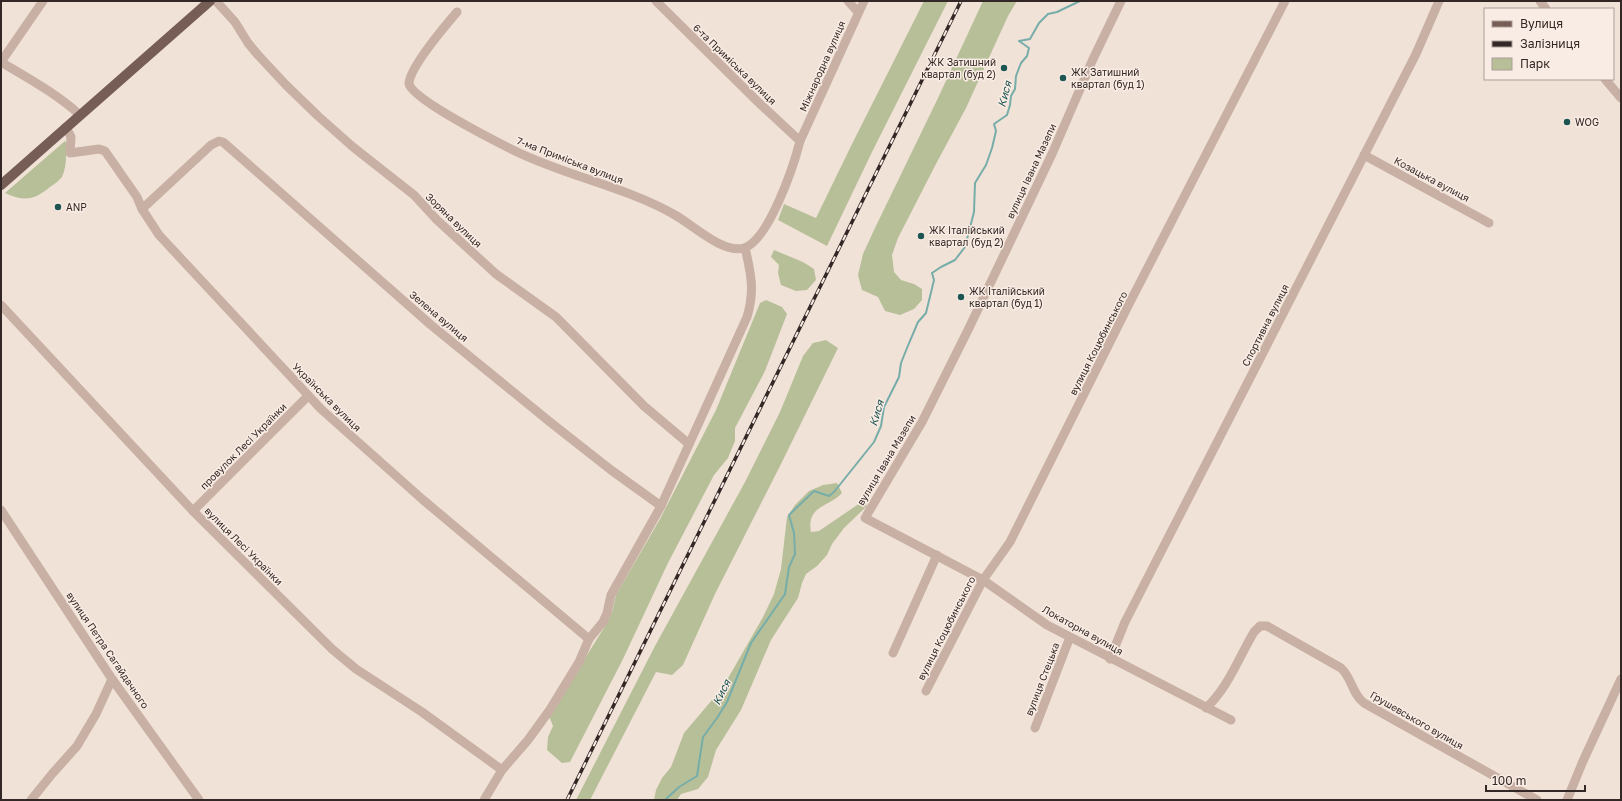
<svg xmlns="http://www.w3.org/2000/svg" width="1622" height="801" viewBox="0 0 1622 801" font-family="'Golos Text',sans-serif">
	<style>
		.green { fill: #b7bf98 }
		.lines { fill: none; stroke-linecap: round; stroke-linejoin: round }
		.stream { stroke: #77ada9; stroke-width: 2 }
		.minor { stroke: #c8b0a4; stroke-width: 9 }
		.major { stroke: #765d56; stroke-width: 10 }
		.rail-casing { stroke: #342826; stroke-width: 3.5 }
		.rail { stroke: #f9ece4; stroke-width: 2; stroke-dasharray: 6; stroke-linecap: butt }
		.poi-dot { fill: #1c5552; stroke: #f9ece4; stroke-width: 1.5 }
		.labels { text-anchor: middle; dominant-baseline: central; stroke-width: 3; stroke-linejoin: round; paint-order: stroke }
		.poi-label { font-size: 10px; fill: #342826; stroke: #f9ece4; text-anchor: start }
		.street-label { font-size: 10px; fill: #342826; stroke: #f9ece4 }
		.water-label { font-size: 11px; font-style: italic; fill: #1c5552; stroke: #f9ece4 }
	</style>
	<rect width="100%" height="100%" fill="#f1e2d8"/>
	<g class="green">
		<path d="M 924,1 L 948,1 L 872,152 L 827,246 L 778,220 L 784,204 L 816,218 L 852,144 Z"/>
		<path d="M 983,1 L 1017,1 L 1008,16 L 966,108 L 937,162 L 898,238 L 892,255 L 894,272 L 901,280 L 914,284 L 922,289 L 922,300 L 914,309 L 900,315 L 885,311 L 878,297 L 862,290 L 858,275 L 863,254 L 875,228 L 938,98 Z"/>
		<path d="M 65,141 C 68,145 67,150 66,155 C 66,162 65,171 62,177 C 59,181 54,184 50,187 C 34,200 25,202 5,193 Z"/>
		<path d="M 774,250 L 803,262 L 814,269 L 816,280 L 807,290 L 796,291 L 781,285 L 778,273 L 779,265 L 771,257 Z"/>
		<path d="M 766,300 L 782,307 L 787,314 L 765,371 L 735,428 L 735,441 L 728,458 L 714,475 L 668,563 L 623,659 L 570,762 L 562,763 L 547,750 L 548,737 L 553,726 L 549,716 L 607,623 L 612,612 L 616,595 L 660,519 L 716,410 L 760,303 Z"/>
		<path d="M 826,340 L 838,348 L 781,464 L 715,594 L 683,665 L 672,675 L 656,672 L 590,800 L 576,800 L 655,646 L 745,482 L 780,412 L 803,356 L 813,343 Z"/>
		<path d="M 837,483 L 842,493 C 830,507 806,505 811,532 L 819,531 L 863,501 L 867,506 L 844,528 L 832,544 L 827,555 L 817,566 L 806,574 L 802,583 L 798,598 L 771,640 L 741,710 L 716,750 L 708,777 L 698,789 L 681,794 L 677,800 L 654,800 L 656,790 L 662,778 L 671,767 L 684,733 L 723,687 L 763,617 L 774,594 L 781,569 L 787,517 L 795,505 L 809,491 L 823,485 Z"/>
	</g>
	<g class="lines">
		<path class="stream" d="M 665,800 L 679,787 L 697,776 L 703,737 L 717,718 L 727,702 L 751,643 L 785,594 L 789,567 L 795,554 L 794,533 L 789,515 L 814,491 L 829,496 L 834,492 L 874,442 L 881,426 L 884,407 L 899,377 L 901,363 L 907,348 L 918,322 L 926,313 L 934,280 L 932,273 L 941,267 L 955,260 L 965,247 L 974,212 L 975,183 L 986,165 L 992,148 L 996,131 L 994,124 L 1007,115 L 1010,105 L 1011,96 L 1015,89 L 1016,76 L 1021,63 L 1027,56 L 1029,48 L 1019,41 L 1030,39 L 1039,23 L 1048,14 L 1057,12 L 1080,1"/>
		<g class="minor">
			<path d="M 216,1 L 235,22 L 248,43 L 258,55 L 286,85 L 318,116 L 353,147 L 414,195 L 437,220 L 496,274 L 556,317 L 644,406 L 689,444"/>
			<path d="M 656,1 L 757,101 L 800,141"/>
			<path d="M 848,1 L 858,12"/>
			<path d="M 1121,1 L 1093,59 L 1052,154 L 969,328 L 922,422 L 865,518 L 983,580 L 1047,625 L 1231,720"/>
			<path d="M 1540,1 L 1546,9"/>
			<path d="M 457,12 C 445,26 409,68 409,84 C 414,100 495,141 513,150 C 565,176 624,186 675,215 C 693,225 723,254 744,248 C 769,240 794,165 800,141 L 864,1"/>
			<path d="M 1,62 C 28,78 57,94 80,115"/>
			<path d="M 1,62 L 43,1"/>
			<path d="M 1605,79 L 1621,98"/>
			<path d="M 66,127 L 71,137 L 70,153 L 99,149 L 105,151 L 137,197 L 142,209"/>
			<path d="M 1364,155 L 1489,223"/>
			<path d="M 1,305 L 193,511 L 332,649 L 356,669 L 422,712 L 502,770"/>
			<path d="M 1,510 L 112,679 L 199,800"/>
			<path d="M 193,511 L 308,396"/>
			<path d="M 589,639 L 422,499 L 321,409 L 159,235 L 142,209 L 211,145 L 219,141 L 223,142 L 431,325 L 550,422 L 611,470 L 661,506"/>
			<path d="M 893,653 L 937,555"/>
			<path d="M 1110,659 L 1125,622 L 1416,54 L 1439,1"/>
			<path d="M 926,691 L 983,580 L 1010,542 L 1128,306 L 1285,1"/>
			<path d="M 1206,708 C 1228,688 1239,657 1254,632 L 1260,626 L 1267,626 L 1341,668 C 1352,678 1352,694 1364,703 L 1537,800"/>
			<path d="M 1035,728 L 1070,637"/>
			<path d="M 31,800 L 52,774 L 77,746 L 96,714 L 112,679"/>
			<path d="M 484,800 L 502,770 L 528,740 L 549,711 L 579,662 L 589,639 L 603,622 L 607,613 L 611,595 L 661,506 L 747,317 C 755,291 751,273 745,248"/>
			<path d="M 1567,800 L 1583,761 L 1621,679"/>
		</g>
		<path class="major" d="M 1,185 L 210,1"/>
		<g class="rail-casing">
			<path id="rail" d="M 567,800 L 961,1"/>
		</g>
		<use href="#rail" class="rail"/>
	</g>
	<g class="poi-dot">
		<circle cx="1004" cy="68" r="4"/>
		<circle cx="1063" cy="78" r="4"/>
		<circle cx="1567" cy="122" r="4"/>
		<circle cx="58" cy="207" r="4"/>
		<circle cx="921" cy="236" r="4"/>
		<circle cx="961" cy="297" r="4"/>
	</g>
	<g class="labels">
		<g class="poi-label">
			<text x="996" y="62" text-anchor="end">ЖК Затишний<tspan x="996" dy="12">квартал (буд 2)</tspan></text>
			<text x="1071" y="72">ЖК Затишний<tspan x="1071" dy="12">квартал (буд 1)</tspan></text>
			<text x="1575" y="122">WOG</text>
			<text x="66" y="207">ANP</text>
			<text x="929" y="230">ЖК Італійський<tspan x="929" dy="12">квартал (буд 2)</tspan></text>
			<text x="969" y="291">ЖК Італійський<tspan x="969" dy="12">квартал (буд 1)</tspan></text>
		</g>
		<g class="street-label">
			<text transform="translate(735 64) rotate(44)">6-та Приміська вулиця</text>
			<text transform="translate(822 66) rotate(-66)">Міжнародна вулиця</text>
			<text transform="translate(570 160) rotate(21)">7-ма Приміська вулиця</text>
			<text transform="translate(1031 171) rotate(-65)">вулиця Івана Мазепи</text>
			<text transform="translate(1432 179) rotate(28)">Козацька вулиця</text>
			<text transform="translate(454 220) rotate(44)">Зоряна вулиця</text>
			<text transform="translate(439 316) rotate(40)">Зелена вулиця</text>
			<text transform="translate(1265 325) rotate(-63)">Спортивна вулиця</text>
			<text transform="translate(1098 343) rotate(-63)">вулиця Коцюбинського</text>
			<text transform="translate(327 397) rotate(45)">Українська вулиця</text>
			<text transform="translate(243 446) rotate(-45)">провулок Лесі Українки</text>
			<text transform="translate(886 460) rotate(-59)">вулиця Івана Мазепи</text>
			<text transform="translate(244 546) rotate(45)">вулиця Лесі Українки</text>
			<text transform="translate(946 628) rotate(-63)">вулиця Коцюбинського</text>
			<text transform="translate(1083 630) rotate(29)">Локаторна вулиця</text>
			<text transform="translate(108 650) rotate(56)">вулиця Петра Сагайдачного</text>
			<text transform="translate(1042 679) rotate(-69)">вулиця Стецька</text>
			<text transform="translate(1417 720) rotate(30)">Грушевського вулиця</text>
		</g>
		<g class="water-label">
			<text transform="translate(1004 94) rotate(-75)">Кися</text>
			<text transform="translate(876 413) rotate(-73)">Кися</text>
			<text transform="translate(721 692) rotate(-64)">Кися</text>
		</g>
	</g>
	<rect width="1622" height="801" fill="none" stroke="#342826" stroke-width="4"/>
	<rect x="1484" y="8" width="130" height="72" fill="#f9ece4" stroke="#aa9e98"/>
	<rect x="1492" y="21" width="20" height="6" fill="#765d56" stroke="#aa9e98"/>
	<text x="1520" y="28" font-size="12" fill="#342826">Вулиця</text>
	<rect x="1492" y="41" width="20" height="6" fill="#342826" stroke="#aa9e98"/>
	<text x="1520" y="48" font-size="12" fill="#342826">Залізниця</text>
	<rect x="1492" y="58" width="20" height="12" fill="#b7bf98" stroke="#aa9e98"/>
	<text x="1520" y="68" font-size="12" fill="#342826">Парк</text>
	<path d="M1486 785v6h99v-6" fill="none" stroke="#342826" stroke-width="2"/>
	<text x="1492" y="785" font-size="12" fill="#342826" stroke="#f9ece4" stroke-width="3" paint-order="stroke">100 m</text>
</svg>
